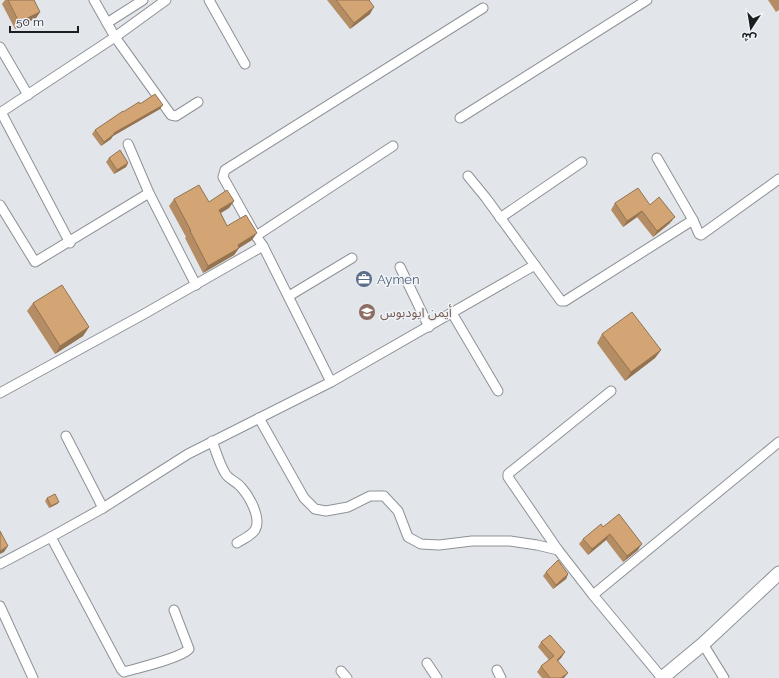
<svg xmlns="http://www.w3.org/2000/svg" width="779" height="678" viewBox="0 0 779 678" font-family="Raleway,'Noto Sans Arabic',sans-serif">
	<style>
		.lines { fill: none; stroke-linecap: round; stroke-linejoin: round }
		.street-casing { stroke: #8e9296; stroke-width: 11 }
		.secondary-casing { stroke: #8e9296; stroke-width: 15 }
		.street { stroke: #fff; stroke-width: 9 }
		.secondary { stroke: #fff; stroke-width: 13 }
		.wall { fill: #b58d64 }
		.shaded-wall { fill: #947351 }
		.building { fill: #d3a474; stroke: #947351 }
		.labels { text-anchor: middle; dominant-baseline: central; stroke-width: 3; stroke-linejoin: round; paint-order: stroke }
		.service-label { font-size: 13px; fill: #4e5e75; stroke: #eff3f8; text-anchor: start }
		.education-label { font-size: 13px; fill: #785e54; stroke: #eff3f8; text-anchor: start }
	</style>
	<rect width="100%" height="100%" fill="#e2e6eb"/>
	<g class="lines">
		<g class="street-casing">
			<g id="street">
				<path d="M 94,0 L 115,37 L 171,115 L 176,116 L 198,102"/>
				<path d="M 209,0 L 245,64"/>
				<path d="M 107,23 L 143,0"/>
				<path d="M 0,47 L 28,95"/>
				<path d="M 1,112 L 70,243"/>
				<path d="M 0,113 L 115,37 L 166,0"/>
				<path d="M 460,118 L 647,0"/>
				<path d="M 128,144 L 149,193"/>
				<path d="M 657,158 L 693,220 L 699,234 L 701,235 L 779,179"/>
				<path d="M 468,176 L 486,198 L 561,301 L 565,301 L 693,220"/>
				<path d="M 0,205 L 35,262 L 149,193 L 196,285"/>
				<path d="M 500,218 L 582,162"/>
				<path d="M 256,236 L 393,146"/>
				<path d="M 400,267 L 429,327"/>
				<path d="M 289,296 L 352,258"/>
				<path d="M 452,313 L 498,391"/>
				<path d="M 331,382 L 263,246 L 256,236 L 223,177 L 225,170 L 483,8"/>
				<path d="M 0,393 L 144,314 L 263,246"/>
				<path d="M 259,418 L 304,498 L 315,509 L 326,511 L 348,507 L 370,496 L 384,496 L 398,511 L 408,537 L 421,544 L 439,545 L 472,541 L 510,541 L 537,545 L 558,550 L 593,595 L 662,678"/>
				<path d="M 66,436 L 103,508"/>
				<path d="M 212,441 C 216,451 219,463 225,473 C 229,480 236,481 241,487 C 249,496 262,518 255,530 C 251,536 243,539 237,543"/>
				<path d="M 51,537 L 121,669 L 124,672 C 138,668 181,658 189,649 L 174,610"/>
				<path d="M 558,550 L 508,477 L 508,474 L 611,391"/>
				<path d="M 0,564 L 51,537 L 103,508 L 188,454 L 331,382 L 535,265"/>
				<path d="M 593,595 L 779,442"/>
				<path d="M 0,606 L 33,678"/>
				<path d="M 703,644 L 724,678"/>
				<path d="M 427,663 L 437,678"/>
				<path d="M 497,670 L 501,678"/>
				<path d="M 341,671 L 347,678"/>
			</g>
		</g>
		<g class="secondary-casing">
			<path id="secondary" d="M 662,678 L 703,644 L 779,573"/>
		</g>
		<use href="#street" class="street"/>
		<use href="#secondary" class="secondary"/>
	</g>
	<g class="wall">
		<path d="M 5,0 L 34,0 L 40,12 L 36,18 L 15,29 L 2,4 Z"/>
		<path d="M 327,0 L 369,0 L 370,14 L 350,29 Z"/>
		<path d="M 768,0 L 779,0 L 779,10 L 776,12 Z"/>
		<path d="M 140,104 L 160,109 L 113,136 L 111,139 L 101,146 L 92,134 L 95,130 L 123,112 Z"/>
		<path d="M 109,158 L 128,163 L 126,167 L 114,174 L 106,162 Z"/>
		<path d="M 174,199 L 209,202 L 234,201 L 229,208 L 221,213 L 227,226 L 252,240 L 239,248 L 234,255 L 203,273 L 185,238 L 186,237 L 169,206 Z"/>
		<path d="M 615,203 L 650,205 L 670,223 L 653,237 L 637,217 L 623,227 L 611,210 Z"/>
		<path d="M 33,303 L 89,327 L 83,336 L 55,354 L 27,311 Z"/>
		<path d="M 602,334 L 661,350 L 655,358 L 625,381 L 597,343 Z"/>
		<path d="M 47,498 L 59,502 L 57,504 L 49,508 L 45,501 Z"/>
		<path d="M 603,527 L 638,550 L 623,562 L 606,540 L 588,555 L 579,544 L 583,539 Z"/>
		<path d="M 546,572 L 568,574 L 566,579 L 553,589 L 543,576 Z"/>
		<path d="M 541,642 L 565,652 L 561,658 L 558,661 L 564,678 L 542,678 L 537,672 L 541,666 L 549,660 L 538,647 Z"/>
	</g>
	<g class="shaded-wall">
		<path d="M 374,7 L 370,14 L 350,29 L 354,23 Z"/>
		<path d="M 40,12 L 36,18 L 15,29 L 19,22 Z"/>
		<path d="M 163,105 L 160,109 L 113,136 L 111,139 L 101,146 L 104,142 L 114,133 Z"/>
		<path d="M 128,163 L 126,167 L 114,174 L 117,170 Z"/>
		<path d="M 234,201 L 229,208 L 214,217 L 219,210 Z"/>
		<path d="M 642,211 L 637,217 L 623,227 L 627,221 Z"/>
		<path d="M 675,217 L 670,223 L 653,237 L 657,231 Z"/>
		<path d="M 257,233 L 252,240 L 233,252 L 238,245 Z"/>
		<path d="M 239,248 L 234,255 L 203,273 L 208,266 Z"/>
		<path d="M 89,327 L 83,336 L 55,354 L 60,346 Z"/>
		<path d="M 661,350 L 655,358 L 625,381 L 631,372 Z"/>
		<path d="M 59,502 L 57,504 L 49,508 L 51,506 Z"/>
		<path d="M 610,534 L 606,540 L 588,555 L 592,549 Z"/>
		<path d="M 642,544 L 638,550 L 623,562 L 627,556 Z"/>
		<path d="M 8,546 L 4,552 L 0,554 L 0,551 Z"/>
		<path d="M 568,574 L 566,579 L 553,589 L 556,585 Z"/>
		<path d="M 565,652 L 561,658 L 553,665 L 557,660 Z"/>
		<path d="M 568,673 L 564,678 L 561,678 Z"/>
	</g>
	<g class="building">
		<path d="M 8,0 L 34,0 L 40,12 L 19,22 Z"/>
		<path d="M 336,0 L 369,0 L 374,7 L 354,23 Z"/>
		<path d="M 155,94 L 163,105 L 114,133 L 114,134 L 104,142 L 95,130 L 123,111 L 123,112 L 139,102 L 140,104 Z"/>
		<path d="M 120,150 L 128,163 L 117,170 L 109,158 Z"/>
		<path d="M 199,185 L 209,202 L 227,190 L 234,201 L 219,210 L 227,226 L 246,215 L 257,233 L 238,245 L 239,248 L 208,266 L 190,231 L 191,231 L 174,199 Z"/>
		<path d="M 638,188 L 650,205 L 659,197 L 675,217 L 657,231 L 642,211 L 627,221 L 615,203 Z"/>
		<path d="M 62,285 L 89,327 L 60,346 L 33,303 Z"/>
		<path d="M 632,312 L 661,350 L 631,372 L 602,334 Z"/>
		<path d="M 55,494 L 59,502 L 51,506 L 47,498 Z"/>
		<path d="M 619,514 L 642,544 L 627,556 L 610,534 L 592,549 L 583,539 L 601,524 L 603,527 Z"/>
		<path d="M 0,531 L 8,546 L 0,551 Z"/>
		<path d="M 558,560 L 568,574 L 556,585 L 546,572 Z"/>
		<path d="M 550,635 L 565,652 L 557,660 L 568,673 L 561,678 L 550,678 L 541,666 L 554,656 L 541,642 Z"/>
	</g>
	<defs>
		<g id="office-disc" transform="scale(0.9)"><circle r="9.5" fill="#5c6f8a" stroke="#eff3f8"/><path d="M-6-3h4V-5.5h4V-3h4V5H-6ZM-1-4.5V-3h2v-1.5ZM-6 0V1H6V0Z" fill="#fff"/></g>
		<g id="school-disc" transform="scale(0.9)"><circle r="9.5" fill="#8d6e63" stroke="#eff3f8"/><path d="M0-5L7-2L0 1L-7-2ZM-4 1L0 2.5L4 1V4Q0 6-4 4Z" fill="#fff"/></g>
	</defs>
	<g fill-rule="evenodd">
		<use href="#office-disc" x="364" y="279"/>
		<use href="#school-disc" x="367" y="312"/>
	</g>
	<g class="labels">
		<g class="service-label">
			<text x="377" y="279">Aymen</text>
		</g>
		<g class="education-label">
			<text x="380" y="312">أيمن ايودبوس</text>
		</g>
	</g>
	<g transform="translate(751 28) rotate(192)" stroke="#eff3f8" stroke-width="3" paint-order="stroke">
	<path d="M0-3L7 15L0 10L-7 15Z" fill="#1c1d1f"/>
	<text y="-6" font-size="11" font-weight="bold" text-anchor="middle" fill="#1c1d1f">ش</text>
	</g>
	<path d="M10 26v6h68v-6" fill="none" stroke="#1c1d1f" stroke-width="2"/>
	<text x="16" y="26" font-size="12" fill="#1c1d1f" stroke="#eff3f8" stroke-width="3" paint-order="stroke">50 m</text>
</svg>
